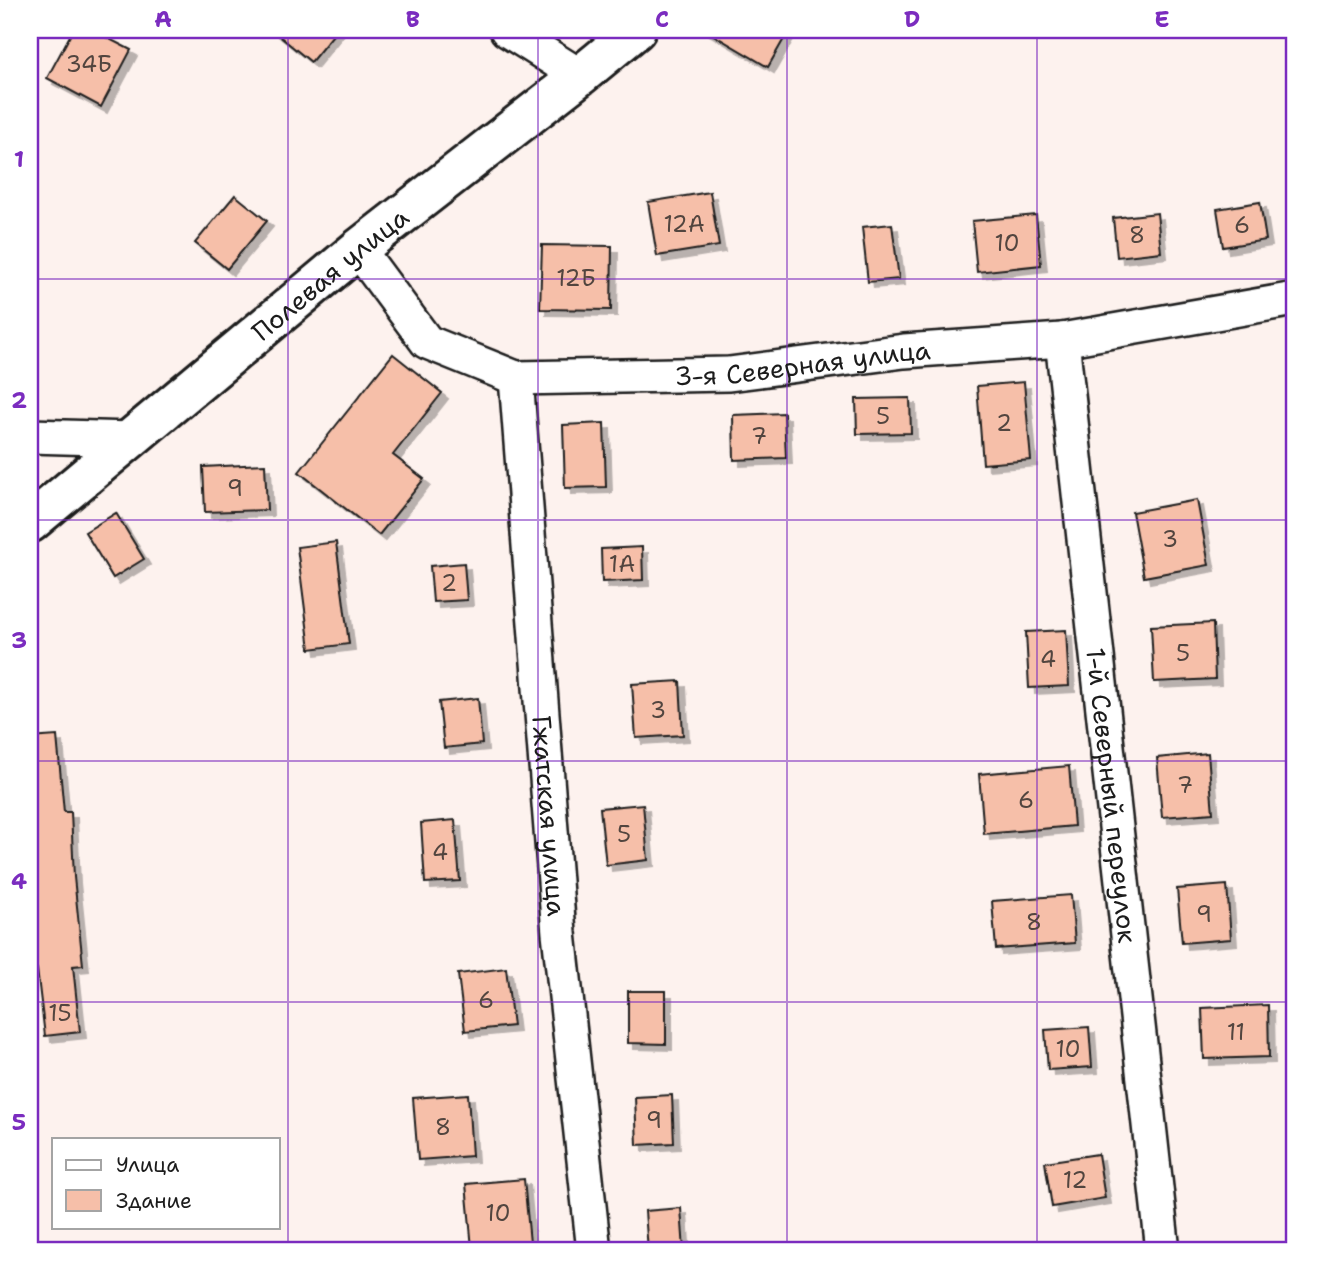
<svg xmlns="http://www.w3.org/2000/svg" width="1325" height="1281" viewBox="0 0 1325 1281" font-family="'Shantell Sans',sans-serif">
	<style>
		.building { fill: #f6bfa9; stroke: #1c1c1c; stroke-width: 2; filter: url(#shadow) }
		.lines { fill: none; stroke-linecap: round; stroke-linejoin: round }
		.street-casing { stroke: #1c1c1c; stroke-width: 38 }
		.secondary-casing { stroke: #1c1c1c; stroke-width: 44 }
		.street { stroke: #fff; stroke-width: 33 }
		.secondary { stroke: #fff; stroke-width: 38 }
		.grid { fill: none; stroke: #7b2cbf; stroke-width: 2; stroke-opacity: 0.55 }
		.labels { text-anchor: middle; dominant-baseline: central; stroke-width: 6; stroke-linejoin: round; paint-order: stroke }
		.number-label { font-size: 23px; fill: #52453f }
		.street-label { font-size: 26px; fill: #1c1c1c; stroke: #fff }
		.neatline { fill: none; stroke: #7b2cbf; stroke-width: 2.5 }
		.grid-label { font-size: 23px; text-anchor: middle; font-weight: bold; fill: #7b2cbf }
	</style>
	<defs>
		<filter id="shadow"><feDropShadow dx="6" dy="6" stdDeviation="0" flood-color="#0004"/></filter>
	</defs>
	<rect width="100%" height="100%" fill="#fdf2ee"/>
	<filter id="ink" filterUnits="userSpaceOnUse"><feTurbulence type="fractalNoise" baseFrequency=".0143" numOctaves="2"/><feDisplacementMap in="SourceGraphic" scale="14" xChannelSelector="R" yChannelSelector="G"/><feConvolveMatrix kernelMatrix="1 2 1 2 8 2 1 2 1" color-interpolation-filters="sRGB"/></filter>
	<g filter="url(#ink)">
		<g class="building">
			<path d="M 73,30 L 92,30 L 131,50 L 101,107 L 47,78 Z"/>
			<path d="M 272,30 L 337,30 L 311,62 Z"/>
			<path d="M 705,30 L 789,30 L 768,67 Z"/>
			<path d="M 710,192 L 719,246 L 657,256 L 648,202 Z"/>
			<path d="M 235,195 L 267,221 L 227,269 L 195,243 Z"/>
			<path d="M 1260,202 L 1266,240 L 1223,247 L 1217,209 Z"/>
			<path d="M 1157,213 L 1161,252 L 1117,257 L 1113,218 Z"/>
			<path d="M 1036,215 L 1041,265 L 977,272 L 972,221 Z"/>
			<path d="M 892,224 L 899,279 L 868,282 L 862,227 Z"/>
			<path d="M 542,245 L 612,246 L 611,310 L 540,309 Z"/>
			<path d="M 393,354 L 442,393 L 393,455 L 424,479 L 379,535 L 299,472 Z"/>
			<path d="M 1024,382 L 1031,460 L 983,464 L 977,386 Z"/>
			<path d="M 910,398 L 911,433 L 857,434 L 856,399 Z"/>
			<path d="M 784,413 L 786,458 L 734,460 L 733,415 Z"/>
			<path d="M 604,423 L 606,487 L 565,488 L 563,425 Z"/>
			<path d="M 265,464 L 267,510 L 205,512 L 203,467 Z"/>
			<path d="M 1197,500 L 1209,565 L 1144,577 L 1132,512 Z"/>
			<path d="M 116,513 L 144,559 L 113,578 L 85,532 Z"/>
			<path d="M 336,542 L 349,644 L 310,649 L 297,547 Z"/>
			<path d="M 642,547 L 643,580 L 602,582 L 601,549 Z"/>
			<path d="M 464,563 L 467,600 L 433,602 L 430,566 Z"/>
			<path d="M 1213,623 L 1215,679 L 1154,682 L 1151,626 Z"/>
			<path d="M 1066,630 L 1069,686 L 1029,688 L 1026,632 Z"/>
			<path d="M 680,681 L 683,735 L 636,738 L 632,684 Z"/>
			<path d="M 478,698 L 482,744 L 444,748 L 439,702 Z"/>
			<path d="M 57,736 L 64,812 L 71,812 L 74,877 L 83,965 L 73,966 L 80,1032 L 45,1036 L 37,969 L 34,970 L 30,928 L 30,738 Z"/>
			<path d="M 1208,753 L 1213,813 L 1162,817 L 1157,758 Z"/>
			<path d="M 1069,766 L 1074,826 L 984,834 L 979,774 Z"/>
			<path d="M 643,804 L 648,860 L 606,865 L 600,808 Z"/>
			<path d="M 455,820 L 460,881 L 425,883 L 421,823 Z"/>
			<path d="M 1227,885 L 1231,939 L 1182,943 L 1177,889 Z"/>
			<path d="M 1071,895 L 1075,943 L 996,949 L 992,901 Z"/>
			<path d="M 506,968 L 513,1026 L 465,1031 L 458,974 Z"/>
			<path d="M 628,991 L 666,991 L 666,1044 L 628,1043 Z"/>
			<path d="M 1268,1005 L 1269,1057 L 1204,1059 L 1202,1008 Z"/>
			<path d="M 1089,1027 L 1092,1067 L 1048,1070 L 1045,1030 Z"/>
			<path d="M 468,1094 L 472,1156 L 418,1160 L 413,1098 Z"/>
			<path d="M 672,1095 L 674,1143 L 637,1145 L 635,1097 Z"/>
			<path d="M 1098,1154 L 1105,1198 L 1052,1207 L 1045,1162 Z"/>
			<path d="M 524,1179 L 530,1243 L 472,1248 L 466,1184 Z"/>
			<path d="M 681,1208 L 684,1251 L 648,1251 L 645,1211 Z"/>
		</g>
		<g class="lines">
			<g class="street-casing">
				<g id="street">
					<path d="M 507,30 L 580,76"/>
					<path id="s1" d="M 358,249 L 427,342 L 516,378 L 729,374 L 904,351 L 1062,340 L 1295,299"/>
					<path id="s2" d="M 1062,340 L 1163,1251"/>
					<path id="s3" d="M 516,378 L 559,933 L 594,1251"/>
					<path d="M 30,436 L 132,439"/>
				</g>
			</g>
			<g class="secondary-casing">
				<g id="secondary">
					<path id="s4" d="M 30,523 L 358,249 L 580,76 L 636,30"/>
				</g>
			</g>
			<use href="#street" class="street"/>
			<use href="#secondary" class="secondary"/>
		</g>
	</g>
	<path class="grid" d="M 288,30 L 288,1251M 538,30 L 538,1251M 787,30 L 787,1251M 1037,30 L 1037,1251M 30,279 L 1295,279M 30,520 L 1295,520M 30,761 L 1295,761M 30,1002 L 1295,1002"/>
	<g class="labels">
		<g class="number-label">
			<text x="89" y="64">34Б</text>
			<text x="684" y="224">12А</text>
			<text x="1242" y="225">6</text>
			<text x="1137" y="235">8</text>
			<text x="1007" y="243">10</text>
			<text x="576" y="278">12Б</text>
			<text x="883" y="416">5</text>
			<text x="1004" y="423">2</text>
			<text x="759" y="436">7</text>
			<text x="235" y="488">9</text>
			<text x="1170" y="539">3</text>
			<text x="622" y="564">1А</text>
			<text x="449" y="583">2</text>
			<text x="1183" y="653">5</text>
			<text x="1048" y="659">4</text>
			<text x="658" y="710">3</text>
			<text x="1185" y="785">7</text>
			<text x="1026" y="800">6</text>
			<text x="624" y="834">5</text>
			<text x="440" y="852">4</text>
			<text x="1204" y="914">9</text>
			<text x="1034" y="922">8</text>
			<text x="486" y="1000">6</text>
			<text x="60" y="1013">15</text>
			<text x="1236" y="1032">11</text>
			<text x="1068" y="1049">10</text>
			<text x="654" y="1120">9</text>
			<text x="443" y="1127">8</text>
			<text x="1075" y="1180">12</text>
			<text x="498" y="1213">10</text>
		</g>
		<g class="street-label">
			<text stroke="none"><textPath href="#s4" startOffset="390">Полевая улица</textPath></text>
			<text stroke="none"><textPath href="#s1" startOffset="499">3-я Северная улица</textPath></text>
			<text stroke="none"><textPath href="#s2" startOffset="458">1-й Северный переулок</textPath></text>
			<text stroke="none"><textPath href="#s3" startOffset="439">Гжатская улица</textPath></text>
		</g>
	</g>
	<rect width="1325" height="1281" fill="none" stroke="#fff" stroke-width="77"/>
	<rect x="52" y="1138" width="228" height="91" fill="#ffffff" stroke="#a4a4a4" stroke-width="2"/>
	<rect x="66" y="1160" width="35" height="10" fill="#ffffff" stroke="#a4a4a4" stroke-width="2"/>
	<text x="116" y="1172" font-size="21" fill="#1c1c1c">Улица</text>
	<rect x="66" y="1190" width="35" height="21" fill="#f6bfa9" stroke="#a4a4a4" stroke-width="2"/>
	<text x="116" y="1208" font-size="21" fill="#1c1c1c">Здание</text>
	<rect x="38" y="38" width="1248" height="1204" class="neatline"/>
	<g class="grid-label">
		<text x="163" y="27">A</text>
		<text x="413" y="27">B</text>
		<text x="662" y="27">C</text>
		<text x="912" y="27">D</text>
		<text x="1162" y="27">E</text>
		<text x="19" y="167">1</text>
		<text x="19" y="408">2</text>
		<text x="19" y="648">3</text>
		<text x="19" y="889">4</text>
		<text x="19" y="1130">5</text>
	</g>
</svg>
